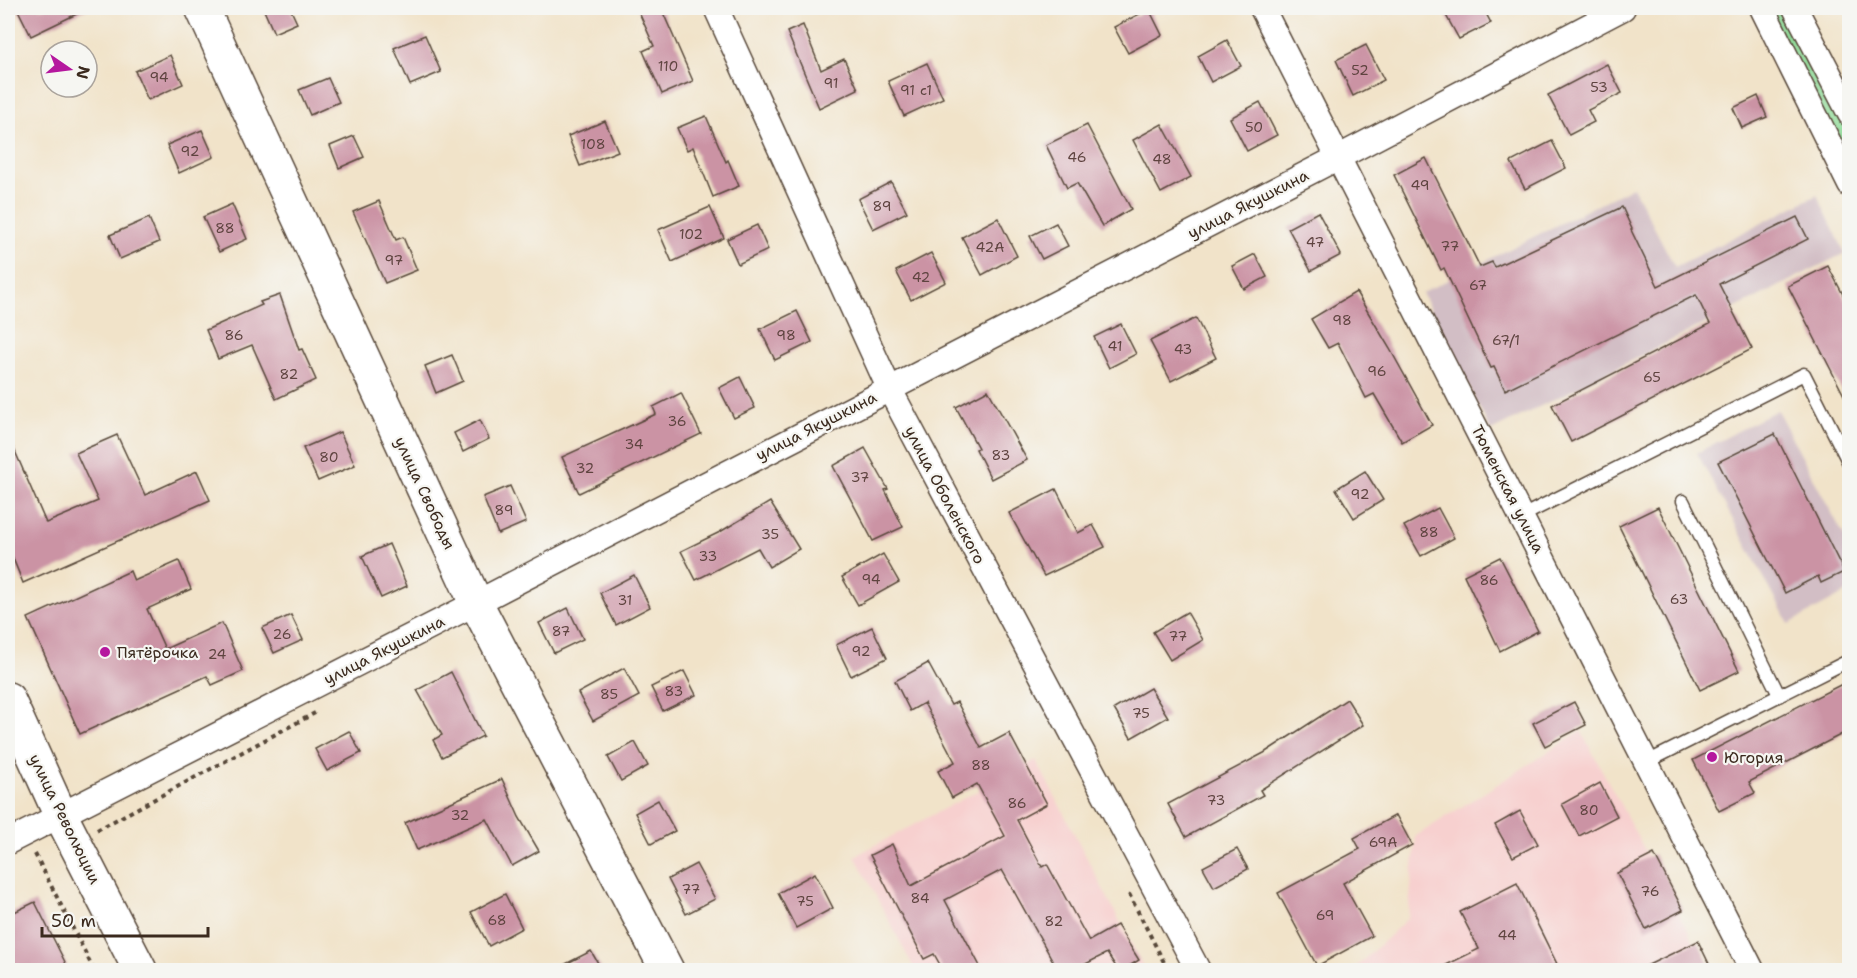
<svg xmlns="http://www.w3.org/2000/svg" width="1857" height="978" viewBox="0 0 1857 978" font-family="'Shantell Sans',sans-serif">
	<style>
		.built { fill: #f7d0cf }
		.industrial { fill: #d2bec5 }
		.green { fill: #8eda97; stroke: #64825a; stroke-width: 1.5 }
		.building { fill: #cb93a4 }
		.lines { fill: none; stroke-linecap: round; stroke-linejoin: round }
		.lane-casing { stroke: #564638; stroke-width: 15 }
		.street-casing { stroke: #564638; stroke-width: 27 }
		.secondary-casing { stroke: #564638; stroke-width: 36 }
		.path { stroke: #564638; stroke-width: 4; stroke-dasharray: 4.5 4.5; stroke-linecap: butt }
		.lane { stroke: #fff; stroke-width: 12 }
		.street { stroke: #fff; stroke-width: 24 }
		.secondary { stroke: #fff; stroke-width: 33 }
		.poi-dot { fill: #b5179e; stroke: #f6f6f2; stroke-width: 2 }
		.labels { text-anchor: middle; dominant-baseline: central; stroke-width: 4.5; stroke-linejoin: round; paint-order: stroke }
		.number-label { font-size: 14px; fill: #5f4440 }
		.street-label { font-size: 16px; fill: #3b2a1e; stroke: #f6f6f2 }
		.poi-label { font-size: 16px; fill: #3b2a1e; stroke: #f6f6f2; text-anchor: start }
	</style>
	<rect width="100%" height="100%" fill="#f6f6f2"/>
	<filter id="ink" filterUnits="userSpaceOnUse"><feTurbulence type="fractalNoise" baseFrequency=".0167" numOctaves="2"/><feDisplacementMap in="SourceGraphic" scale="12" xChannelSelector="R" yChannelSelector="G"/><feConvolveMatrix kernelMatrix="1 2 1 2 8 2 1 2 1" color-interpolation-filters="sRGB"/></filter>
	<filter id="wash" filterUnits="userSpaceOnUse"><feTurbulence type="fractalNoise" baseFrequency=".008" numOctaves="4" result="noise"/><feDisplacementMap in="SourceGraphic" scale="24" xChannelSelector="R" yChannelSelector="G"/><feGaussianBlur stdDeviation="1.35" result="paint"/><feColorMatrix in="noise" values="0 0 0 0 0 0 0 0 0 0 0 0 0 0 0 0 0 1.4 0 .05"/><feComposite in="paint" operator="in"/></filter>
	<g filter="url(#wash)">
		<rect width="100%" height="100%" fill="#f1e3c9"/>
		<g class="built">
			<path d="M 1581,731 L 1709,970 L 1353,970 L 1408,918 L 1416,836 Z"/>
			<path d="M 1036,760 L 1145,970 L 915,970 L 855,856 Z"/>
		</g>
		<g class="industrial">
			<path d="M 1633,187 L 1675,267 L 1817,195 L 1845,253 L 1491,431 L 1422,293 Z"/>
			<path d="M 1777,410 L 1849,545 L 1849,591 L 1789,624 L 1697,453 Z"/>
		</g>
		<path class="green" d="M 1767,8 L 1790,8 L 1849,125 L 1849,171 Z"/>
		<g id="blocks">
			<g class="building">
				<path d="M 17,8 L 89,8 L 31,36 Z"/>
				<path d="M 263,8 L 290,8 L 297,23 L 274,33 Z"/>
				<path d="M 637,8 L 661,8 L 693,81 L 662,94 L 643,51 L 654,46 Z"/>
				<path d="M 1442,8 L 1483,8 L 1491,23 L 1459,39 Z"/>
				<path d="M 1149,9 L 1162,35 L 1128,53 L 1114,27 Z"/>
				<path d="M 803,25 L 821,70 L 844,59 L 858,89 L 819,108 L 787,32 Z"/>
				<path d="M 425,35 L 441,72 L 410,85 L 394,48 Z"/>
				<path d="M 1227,40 L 1241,66 L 1211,82 L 1198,56 Z"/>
				<path d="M 1366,45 L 1384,80 L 1353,96 L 1336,60 Z"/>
				<path d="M 170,55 L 183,84 L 148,100 L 135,71 Z"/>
				<path d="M 927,63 L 943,98 L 904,116 L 888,81 Z"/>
				<path d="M 1607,64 L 1622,93 L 1588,110 L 1594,122 L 1569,135 L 1548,95 Z"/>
				<path d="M 328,78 L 339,102 L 310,115 L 299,90 Z"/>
				<path d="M 1758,96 L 1767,117 L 1742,128 L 1733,108 Z"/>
				<path d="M 1260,102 L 1277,135 L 1247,151 L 1230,118 Z"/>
				<path d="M 706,116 L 726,162 L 728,160 L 739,186 L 713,197 L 693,147 L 687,150 L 677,128 Z"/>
				<path d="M 605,121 L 618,151 L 580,166 L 568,136 Z"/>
				<path d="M 1162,124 L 1191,177 L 1161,193 L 1133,140 Z"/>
				<path d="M 1087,125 L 1131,209 L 1102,226 L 1077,183 L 1067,188 L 1046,145 Z"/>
				<path d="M 202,130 L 214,157 L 179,173 L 167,145 Z"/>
				<path d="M 354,136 L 364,157 L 339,168 L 330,146 Z"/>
				<path d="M 1552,141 L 1566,168 L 1525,189 L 1511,162 Z"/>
				<path d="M 1426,158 L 1480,267 L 1492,262 L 1495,267 L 1622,207 L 1632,229 L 1631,230 L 1658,286 L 1797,217 L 1808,239 L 1719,284 L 1752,349 L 1571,442 L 1552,405 L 1710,324 L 1696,295 L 1505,390 L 1494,367 L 1491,368 L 1444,268 L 1441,270 L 1394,175 Z"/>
				<path d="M 891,182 L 907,212 L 873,229 L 858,199 Z"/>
				<path d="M 379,201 L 396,240 L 403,237 L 417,270 L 385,283 L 353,212 Z"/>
				<path d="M 232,204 L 247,239 L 219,252 L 203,217 Z"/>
				<path d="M 710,207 L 724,238 L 672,262 L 658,230 Z"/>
				<path d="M 1318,212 L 1341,255 L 1311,271 L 1288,228 Z"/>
				<path d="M 149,218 L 159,242 L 120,259 L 110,235 Z"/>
				<path d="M 998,218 L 1017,256 L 982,275 L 962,237 Z"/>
				<path d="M 1056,223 L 1068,246 L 1042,259 L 1030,236 Z"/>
				<path d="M 757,225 L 768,250 L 738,264 L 727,239 Z"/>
				<path d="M 931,253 L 946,282 L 911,300 L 896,271 Z"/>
				<path d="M 1255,254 L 1267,277 L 1244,289 L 1232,266 Z"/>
				<path d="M 1828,266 L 1850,308 L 1850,407 L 1788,286 Z"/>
				<path d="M 1356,292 L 1390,349 L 1432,425 L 1402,442 L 1374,394 L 1366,398 L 1338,343 L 1328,348 L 1311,319 Z"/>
				<path d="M 280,295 L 299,350 L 302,349 L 316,380 L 276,399 L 252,345 L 218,359 L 206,330 L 262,305 L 260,302 Z"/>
				<path d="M 797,311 L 812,342 L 775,360 L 760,329 Z"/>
				<path d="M 1196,318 L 1216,358 L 1171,381 L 1150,341 Z"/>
				<path d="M 1121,324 L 1136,354 L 1109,368 L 1094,337 Z"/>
				<path d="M 452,355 L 463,381 L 436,393 L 425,366 Z"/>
				<path d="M 740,377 L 755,408 L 734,418 L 719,388 Z"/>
				<path d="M 988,390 L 1027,460 L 991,479 L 976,449 L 978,448 L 956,407 Z"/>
				<path d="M 681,393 L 701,434 L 579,493 L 562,457 L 656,414 L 653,407 Z"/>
				<path d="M 480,420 L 489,439 L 463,452 L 454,433 Z"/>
				<path d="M 340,432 L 355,465 L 318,481 L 303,448 Z"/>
				<path d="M 1775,434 L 1844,572 L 1821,583 L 1818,576 L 1785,593 L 1718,462 Z"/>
				<path d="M 8,435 L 46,523 L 98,501 L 76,453 L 117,435 L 145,495 L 197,471 L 210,500 L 23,583 L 8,546 Z"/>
				<path d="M 865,448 L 888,489 L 885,490 L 903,527 L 873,541 L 833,466 Z"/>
				<path d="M 1365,471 L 1383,500 L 1354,518 L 1336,489 Z"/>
				<path d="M 510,486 L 526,522 L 498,534 L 483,497 Z"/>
				<path d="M 1056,489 L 1078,533 L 1093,525 L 1105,547 L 1044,576 L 1009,513 Z"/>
				<path d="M 770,502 L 799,549 L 769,567 L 758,548 L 696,580 L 681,551 L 720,532 Z"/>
				<path d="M 1658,507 L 1739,671 L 1700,690 L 1619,526 Z"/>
				<path d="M 1438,508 L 1454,538 L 1421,556 L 1404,526 Z"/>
				<path d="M 389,544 L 407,586 L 381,598 L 362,556 Z"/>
				<path d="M 883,554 L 899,582 L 858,605 L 842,577 Z"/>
				<path d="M 1500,557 L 1538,631 L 1500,651 L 1464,575 Z"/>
				<path d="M 179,561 L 191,589 L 147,609 L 165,649 L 222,623 L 243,671 L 212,685 L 207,676 L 80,734 L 28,618 L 130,571 L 134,581 Z"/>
				<path d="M 634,575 L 650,607 L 616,625 L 600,593 Z"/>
				<path d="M 568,608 L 583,639 L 554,653 L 539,623 Z"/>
				<path d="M 1187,612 L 1203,640 L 1170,660 L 1153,632 Z"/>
				<path d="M 291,615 L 303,640 L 274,653 L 262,628 Z"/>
				<path d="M 872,627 L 887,658 L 851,676 L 836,645 Z"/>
				<path d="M 928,663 L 951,705 L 957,702 L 981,748 L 1009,733 L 1047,804 L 1017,820 L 1042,867 L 1047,864 L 1089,941 L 1117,925 L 1139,960 L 1123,970 L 1118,970 L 1107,953 L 1074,970 L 1058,970 L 1002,870 L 945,900 L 982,970 L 943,970 L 934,954 L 924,959 L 870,855 L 892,844 L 911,886 L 1005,836 L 977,784 L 952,798 L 938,771 L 955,762 L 924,703 L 910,711 L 895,681 Z"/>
				<path d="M 624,668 L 639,696 L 593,721 L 578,693 Z"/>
				<path d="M 684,671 L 696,695 L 663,711 L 651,687 Z"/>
				<path d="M 451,672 L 483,736 L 442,757 L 433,740 L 442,735 L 417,690 Z"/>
				<path d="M 1850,680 L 1850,730 L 1749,782 L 1755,793 L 1719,811 L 1693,760 Z"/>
				<path d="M 1150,688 L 1168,717 L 1131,738 L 1114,709 Z"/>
				<path d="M 1347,699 L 1363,725 L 1260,790 L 1263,795 L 1186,837 L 1168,804 L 1264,753 Z"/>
				<path d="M 1574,702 L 1586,725 L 1545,746 L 1533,723 Z"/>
				<path d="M 349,731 L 361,753 L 327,771 L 315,749 Z"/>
				<path d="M 635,742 L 648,766 L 621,781 L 608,757 Z"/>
				<path d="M 502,779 L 519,817 L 539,851 L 512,866 L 487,819 L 417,850 L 405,823 Z"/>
				<path d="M 1600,783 L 1617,816 L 1579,836 L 1562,804 Z"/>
				<path d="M 658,800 L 675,831 L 651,844 L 635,813 Z"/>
				<path d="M 1520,811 L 1538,844 L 1513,857 L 1495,825 Z"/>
				<path d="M 1396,815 L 1412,845 L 1343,883 L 1372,936 L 1317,966 L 1278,893 L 1360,849 L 1354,838 Z"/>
				<path d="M 1237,849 L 1248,869 L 1214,887 L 1203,867 Z"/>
				<path d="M 1654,854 L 1683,910 L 1646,929 L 1617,873 Z"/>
				<path d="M 696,864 L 715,899 L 686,914 L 668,879 Z"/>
				<path d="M 815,873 L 833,908 L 796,928 L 778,893 Z"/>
				<path d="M 1517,883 L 1557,964 L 1544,970 L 1436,970 L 1479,949 L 1460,912 Z"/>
				<path d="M 505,894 L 522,928 L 489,946 L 471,912 Z"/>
				<path d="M 35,902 L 69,970 L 8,970 L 8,915 Z"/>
				<path d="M 1698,941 L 1712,970 L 1638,970 Z"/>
				<path d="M 591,951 L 602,970 L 554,970 Z"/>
			</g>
		</g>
	</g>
	<g filter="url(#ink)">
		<use href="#blocks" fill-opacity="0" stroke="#564638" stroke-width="1.5"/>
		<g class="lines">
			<g class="lane-casing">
				<g id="lane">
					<path d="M 1683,501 L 1779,695"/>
					<path d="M 1522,516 L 1804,374 L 1850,465"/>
					<path d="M 1647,762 L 1850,660"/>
				</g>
			</g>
			<g class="street-casing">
				<g id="street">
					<path d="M 716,8 L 889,388 L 1198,970"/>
					<path d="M 1262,8 L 1752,970"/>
					<path d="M 1762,8 L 1850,185"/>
					<path d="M 1795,8 L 1850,114"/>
					<path d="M 8,842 L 476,603 L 1339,157 L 1623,8"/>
				</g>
			</g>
			<g class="secondary-casing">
				<g id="secondary">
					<path d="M 202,8 L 476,603 L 667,970"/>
					<path d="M 8,699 L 60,814 L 140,970"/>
				</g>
			</g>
			<g class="path">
				<path d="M 97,830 L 315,713"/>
				<path d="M 35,854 L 94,970"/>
				<path d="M 1129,894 L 1168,970"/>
			</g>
			<use href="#lane" class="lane"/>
			<use href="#street" class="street"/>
			<use href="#secondary" class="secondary"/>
		</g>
	</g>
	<g class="poi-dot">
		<circle cx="105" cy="652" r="6"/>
		<circle cx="1712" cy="757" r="6"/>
	</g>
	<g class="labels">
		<g class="number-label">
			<text x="668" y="66">110</text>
			<text x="1360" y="70">52</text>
			<text x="159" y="77">94</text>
			<text x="831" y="83">91</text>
			<text x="1599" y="87">53</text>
			<text x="916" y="90">91 с1</text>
			<text x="1254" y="127">50</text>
			<text x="593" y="144">108</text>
			<text x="190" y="151">92</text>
			<text x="1077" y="157">46</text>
			<text x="1162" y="159">48</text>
			<text x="1420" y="185">49</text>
			<text x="882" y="206">89</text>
			<text x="225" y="228">88</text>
			<text x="691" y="234">102</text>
			<text x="1315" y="242">47</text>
			<text x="1450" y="246">77</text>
			<text x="990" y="247">42А</text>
			<text x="394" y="260">97</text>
			<text x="921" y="277">42</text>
			<text x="1478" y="285">67</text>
			<text x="1342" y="320">98</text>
			<text x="234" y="335">86</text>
			<text x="786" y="335">98</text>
			<text x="1506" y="340">67/1</text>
			<text x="1115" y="346">41</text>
			<text x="1183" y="349">43</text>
			<text x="1377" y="371">96</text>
			<text x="289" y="374">82</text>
			<text x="1652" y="377">65</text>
			<text x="677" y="421">36</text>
			<text x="634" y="444">34</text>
			<text x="1001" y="455">83</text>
			<text x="329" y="457">80</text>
			<text x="585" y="468">32</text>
			<text x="860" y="477">37</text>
			<text x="1360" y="494">92</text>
			<text x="504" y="510">89</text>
			<text x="1429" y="532">88</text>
			<text x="770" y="534">35</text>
			<text x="708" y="556">33</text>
			<text x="871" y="579">94</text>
			<text x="1489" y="580">86</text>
			<text x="1679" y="599">63</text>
			<text x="625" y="600">31</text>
			<text x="561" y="631">87</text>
			<text x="282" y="634">26</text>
			<text x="1178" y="636">77</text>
			<text x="861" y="651">92</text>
			<text x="217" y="654">24</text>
			<text x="674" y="691">83</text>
			<text x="609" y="694">85</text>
			<text x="1141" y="713">75</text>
			<text x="981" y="765">88</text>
			<text x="1216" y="800">73</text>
			<text x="1017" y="803">86</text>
			<text x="1589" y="810">80</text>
			<text x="460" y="815">32</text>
			<text x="1383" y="842">69А</text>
			<text x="691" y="889">77</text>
			<text x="1650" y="891">76</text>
			<text x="920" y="898">84</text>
			<text x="805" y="901">75</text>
			<text x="1325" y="915">69</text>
			<text x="497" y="920">68</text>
			<text x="1054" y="921">82</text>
			<text x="1507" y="935">44</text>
		</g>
		<g class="street-label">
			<text transform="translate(1248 204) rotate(-27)">улица Якушкина</text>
			<text transform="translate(816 426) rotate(-27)">улица Якушкина</text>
			<text transform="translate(1508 489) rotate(63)">Тюменская улица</text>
			<text transform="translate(425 493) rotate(65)">улица Свободы</text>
			<text transform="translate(945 495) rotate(62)">улица Оболенского</text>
			<text transform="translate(384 650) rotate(-27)">улица Якушкина</text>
			<text transform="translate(65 819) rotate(64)">улица Революции</text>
		</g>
		<g class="poi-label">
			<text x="117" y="652">Пятёрочка</text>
			<text x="1724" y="757">Югория</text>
		</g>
	</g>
	<rect width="1857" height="978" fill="none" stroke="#f6f6f2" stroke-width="30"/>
	<g transform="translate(69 69) rotate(104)"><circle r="28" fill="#f6f6f2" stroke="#aba49d" stroke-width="1.5"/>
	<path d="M0-4.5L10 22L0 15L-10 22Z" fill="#b5179e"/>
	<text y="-9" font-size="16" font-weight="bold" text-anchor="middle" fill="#3b2a1e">N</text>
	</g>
	<path d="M42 927v9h166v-9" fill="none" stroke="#3b2a1e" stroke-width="3"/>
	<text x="51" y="927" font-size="18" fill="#3b2a1e" stroke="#f6f6f2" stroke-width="4.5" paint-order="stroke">50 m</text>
</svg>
